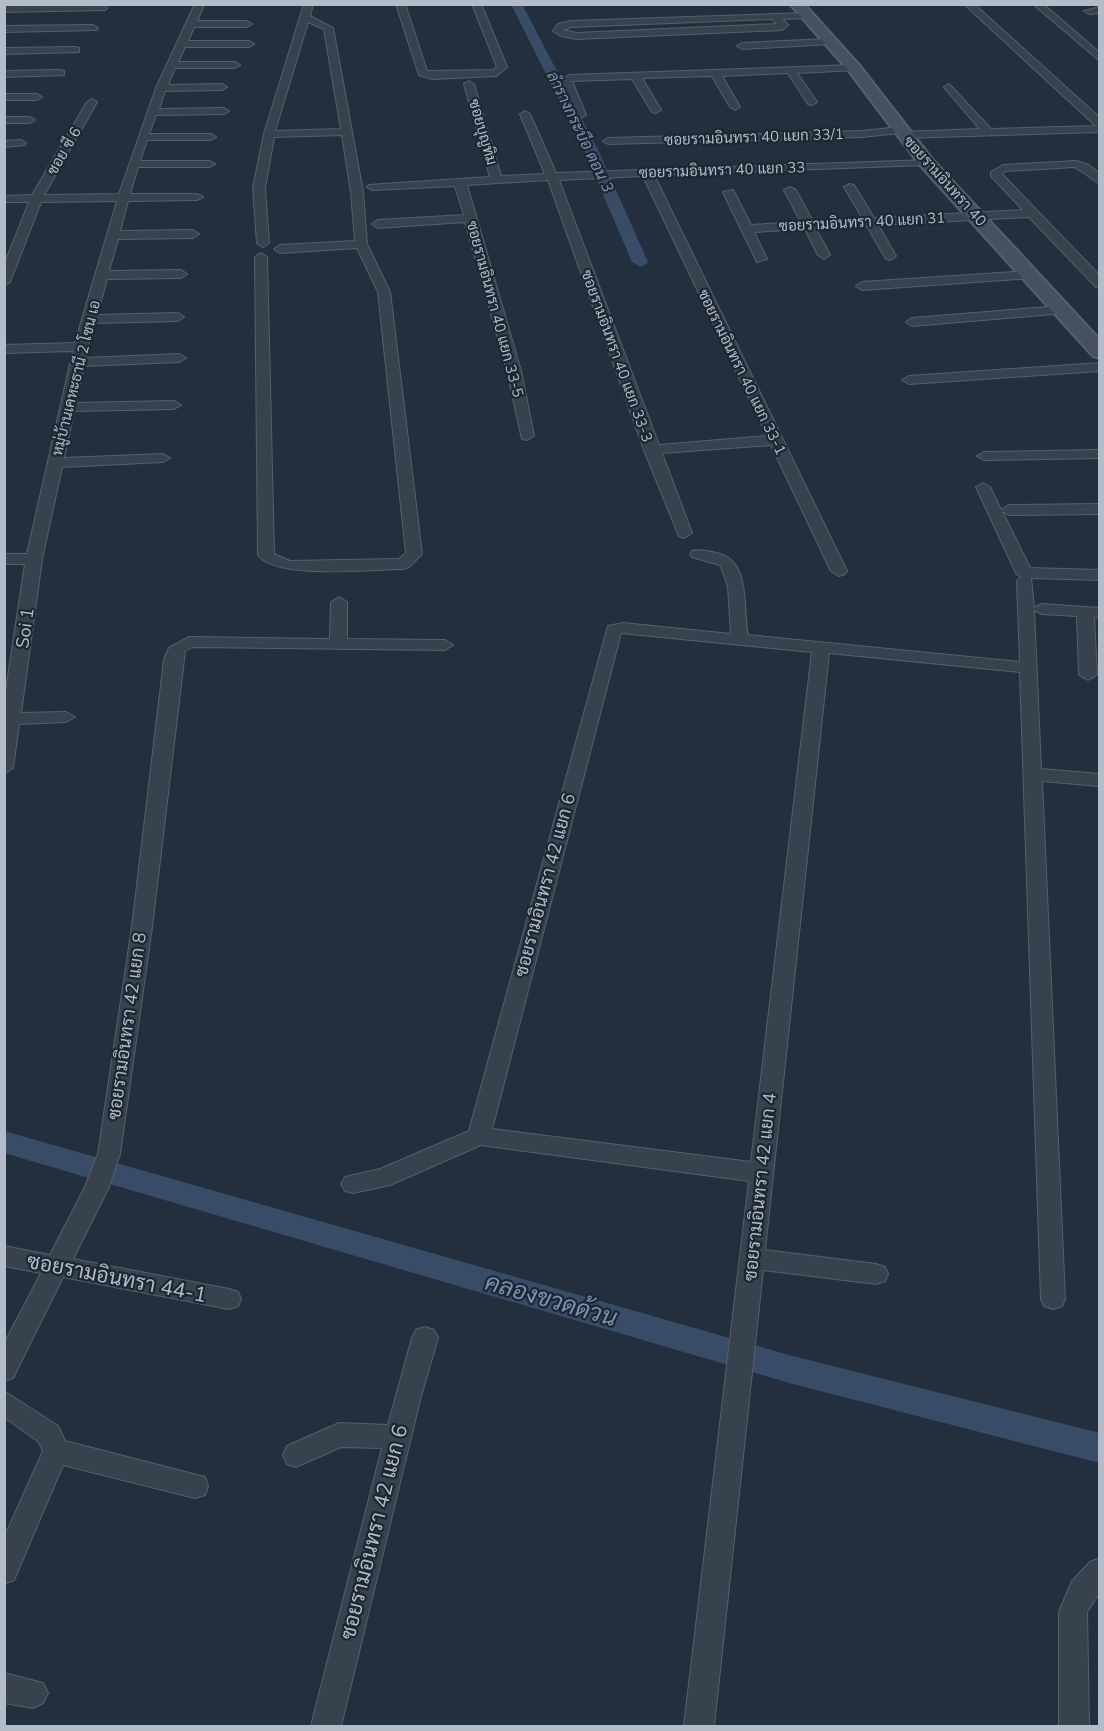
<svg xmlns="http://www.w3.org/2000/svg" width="1104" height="1731" viewBox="0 0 1104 1731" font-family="'Nunito Sans',Sarabun,sans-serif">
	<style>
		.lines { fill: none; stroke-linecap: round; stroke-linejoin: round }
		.canal { fill: #394c67; fill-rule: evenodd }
		.street-casing { stroke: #565f6c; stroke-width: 2 }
		.secondary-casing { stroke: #565f6c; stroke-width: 4 }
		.street { fill: #38414e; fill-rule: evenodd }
		.secondary { fill: #465061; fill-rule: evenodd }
		.labels { text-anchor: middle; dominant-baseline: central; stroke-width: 4.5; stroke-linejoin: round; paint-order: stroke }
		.far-street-label { font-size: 15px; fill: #b4bcc9; stroke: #1d2633 }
		.far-water-label { font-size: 16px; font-style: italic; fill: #7c92b1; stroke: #1d2633 }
		.street-label { font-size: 18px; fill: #b4bcc9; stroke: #1d2633 }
		.near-street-label { font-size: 21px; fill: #b4bcc9; stroke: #1d2633 }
		.near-water-label { font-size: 24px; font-style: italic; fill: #7c92b1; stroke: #1d2633 }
	</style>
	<rect width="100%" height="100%" fill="#242f3e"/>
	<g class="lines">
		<g class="canal">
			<path d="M 511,4 L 522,4 L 598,150 L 648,262 L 645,265 L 640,267 L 632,262 L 584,150 Z"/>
			<path d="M 4,1131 L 793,1356 L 1100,1433 L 1100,1463 L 793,1384 L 4,1153 Z"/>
		</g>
		<g class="street-casing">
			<g id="street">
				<path d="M 195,4 L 204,4 L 197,21 L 247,21 L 252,24 L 247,27 L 194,27 L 188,41 L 249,41 L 254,44 L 249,47 L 185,47 L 178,62 L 235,62 L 240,65 L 235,68 L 175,68 L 168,85 L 222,84 L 227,87 L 222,90 L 165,91 L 159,109 L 224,108 L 229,111 L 224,114 L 156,115 L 149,134 L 211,134 L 216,137 L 211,140 L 147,140 L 140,161 L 209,161 L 215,164 L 209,167 L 138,167 L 130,194 L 197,194 L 203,197 L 197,200 L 128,201 L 120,231 L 193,230 L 199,234 L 193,238 L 118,239 L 109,271 L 181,270 L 187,274 L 181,278 L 107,279 L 97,315 L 178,313 L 184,317 L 178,321 L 94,323 L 85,358 L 179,354 L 186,358 L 179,362 L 84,366 L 76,403 L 174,401 L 181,405 L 174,409 L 74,411 L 64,458 L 163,454 L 170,458 L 163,462 L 62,467 L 42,559 L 21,713 L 66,712 L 75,717 L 66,722 L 19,724 L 13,768 L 4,774 L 4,703 L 25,564 L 4,564 L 4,554 L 27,554 L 73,351 L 4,353 L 4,345 L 75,343 L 117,201 L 41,202 L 10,282 L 4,286 L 4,265 L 29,202 L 4,202 L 4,196 L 32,195 L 87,102 L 92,99 L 97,102 L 44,195 L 119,194 L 156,88 Z"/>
				<path d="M 304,4 L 313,4 L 310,16 L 333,28 L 363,192 L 367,244 L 390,292 L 422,554 L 409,567 L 403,569 C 371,569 276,580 258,555 L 255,257 L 261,253 L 267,257 L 274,554 L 290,561 L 399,559 L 406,553 L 378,292 L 357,248 L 280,253 L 274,249 L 280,245 L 355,241 L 351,192 L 342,135 L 274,137 L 265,188 L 269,243 L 263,247 L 257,243 L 253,188 L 264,134 ZM 308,22 L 324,29 L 341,129 L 275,131 Z"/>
				<path d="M 396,4 L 405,4 L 427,71 L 493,70 L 497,67 L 472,4 L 481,4 L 507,67 L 496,76 L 432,79 L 419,75 Z"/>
				<path d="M 964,4 L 974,4 L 1100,118 L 1100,132 L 903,138 L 899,137 L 899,133 L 862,137 L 608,144 L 603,141 L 608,138 L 862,131 L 899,127 L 903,128 L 903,132 L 980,129 L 944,87 L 949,84 L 991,129 L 1096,126 Z"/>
				<path d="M 1033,4 L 1043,4 L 1100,53 L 1100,61 Z"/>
				<path d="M 102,5 L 107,8 L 105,10 L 4,12 L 4,6 Z"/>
				<path d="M 1100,7 L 1100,13 L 1089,14 L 1084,11 Z"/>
				<path d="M 808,13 L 810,15 L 805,18 L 782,19 L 788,25 L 782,30 L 577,39 L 561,36 L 553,31 L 558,24 L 571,21 ZM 772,19 L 777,24 L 577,33 L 563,30 L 571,27 Z"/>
				<path d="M 93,25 L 98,28 L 96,30 L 4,32 L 4,26 Z"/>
				<path d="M 829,39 L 832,40 L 832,44 L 742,49 L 737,46 L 742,43 Z"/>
				<path d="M 76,47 L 79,48 L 79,52 L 4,54 L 4,48 Z"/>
				<path d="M 854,65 L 859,68 L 858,70 L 797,73 L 817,102 L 812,105 L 808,104 L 788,73 L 722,76 L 740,107 L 735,110 L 730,107 L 712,76 L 642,78 L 661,110 L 656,113 L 652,112 L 632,79 L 572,81 L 586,115 L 581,118 L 576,115 L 561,81 L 569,75 Z"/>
				<path d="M 60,70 L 64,71 L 64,75 L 4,77 L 4,71 Z"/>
				<path d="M 469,81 L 474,84 L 501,176 L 545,174 L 520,114 L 525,111 L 530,114 L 556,173 L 930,160 L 932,162 L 926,165 L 654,175 L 847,571 L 845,574 L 839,576 L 831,571 L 771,445 L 662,453 L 692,533 L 684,538 L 679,536 L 644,450 L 548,180 L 467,185 L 521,371 L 534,436 L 527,440 L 522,439 L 507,371 L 465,222 L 378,228 L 372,224 L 378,220 L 464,215 L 455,186 L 373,190 L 367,187 L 369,185 L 490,177 L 464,84 ZM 643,176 L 767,436 L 659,445 L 559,180 Z"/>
				<path d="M 4,94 L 37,94 L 42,97 L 37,100 L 4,100 Z"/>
				<path d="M 4,117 L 30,117 L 35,120 L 30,123 L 4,123 Z"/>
				<path d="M 21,140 L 26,143 L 25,145 L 4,147 L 4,141 Z"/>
				<path d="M 1076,161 L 1089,165 L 1100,174 L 1100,184 L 1075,167 L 1006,171 L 1002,174 L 1100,276 L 1100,288 L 1096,287 L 1029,217 L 878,225 L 896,256 L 890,260 L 886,259 L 867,226 L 816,229 L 830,255 L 824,259 L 818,255 L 805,229 L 754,232 L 767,259 L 757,262 L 723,192 L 733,190 L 751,225 L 801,222 L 784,190 L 790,187 L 796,190 L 813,222 L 863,219 L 844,187 L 850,184 L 854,185 L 874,218 L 1023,210 L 991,176 L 991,172 L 1003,165 Z"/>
				<path d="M 1028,271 L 1032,272 L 1032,278 L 862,290 L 856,286 L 862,282 Z"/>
				<path d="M 1060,306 L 1066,310 L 1065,313 L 912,326 L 906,322 L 912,318 Z"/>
				<path d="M 1100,363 L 1100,371 L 909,384 L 902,380 L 909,376 Z"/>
				<path d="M 1100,450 L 1100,458 L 984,460 L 977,456 L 984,452 Z"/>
				<path d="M 983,483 L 990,487 L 1001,510 L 1009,505 L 1100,504 L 1100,514 L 1009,515 L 1002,511 L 1030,568 L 1100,570 L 1100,580 L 1031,578 L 1034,608 L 1042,604 L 1100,608 L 1100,618 L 1094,617 L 1097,675 L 1088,680 L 1079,675 L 1077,616 L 1042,614 L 1034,610 L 1041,769 L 1100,774 L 1100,786 L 1042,781 L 1065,1299 L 1062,1306 L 1053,1309 L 1044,1306 L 1041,1299 L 1020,672 L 829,653 L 765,1250 L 876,1264 L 885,1267 L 888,1274 L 885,1281 L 876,1284 L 763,1270 L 714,1726 L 684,1726 L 749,1181 L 481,1145 L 390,1185 L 353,1193 L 345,1191 L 341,1184 L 345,1177 L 380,1169 L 469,1131 L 608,626 L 623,623 L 731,634 L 728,586 L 720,565 L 692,557 L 690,554 L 692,551 C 700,549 708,551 716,553 C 752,560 742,608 748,635 L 1020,662 L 1017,581 L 1021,577 L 1016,573 L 976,487 ZM 621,633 L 812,652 L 751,1162 L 492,1129 Z"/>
				<path d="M 339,597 L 347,602 L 347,639 L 445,640 L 453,645 L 445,650 L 192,647 L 185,651 L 152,927 L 120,1154 L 108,1189 L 73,1259 L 229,1289 L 238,1292 L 241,1299 L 238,1306 L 229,1309 L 63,1277 L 13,1378 L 4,1381 L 4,1344 L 41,1273 L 4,1266 L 4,1246 L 50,1255 L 84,1189 L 98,1154 L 132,927 L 164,660 L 169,648 L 189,637 L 330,639 L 331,602 Z"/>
				<path d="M 425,1327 L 434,1330 L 438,1338 L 421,1396 L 341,1726 L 311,1726 L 382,1448 L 341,1447 L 296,1467 L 287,1464 L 283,1455 L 287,1446 L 339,1423 L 388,1425 L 412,1338 L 416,1330 Z"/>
				<path d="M 4,1391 L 58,1426 L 65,1441 L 205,1477 L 208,1486 L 205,1495 L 195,1498 L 63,1465 L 14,1580 L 4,1584 L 4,1538 L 43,1451 L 39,1442 L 4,1417 Z"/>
				<path d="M 1100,1558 L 1100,1592 L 1087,1612 L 1089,1726 L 1059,1726 L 1059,1612 L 1072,1581 L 1090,1562 Z"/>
				<path d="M 4,1673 L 43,1683 L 48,1693 L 43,1703 L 33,1708 L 4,1703 Z"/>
			</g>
		</g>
		<g class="secondary-casing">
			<path id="secondary" d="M 790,4 L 804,4 L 859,65 L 932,159 L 1100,340 L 1100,358 L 1093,356 L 920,165 L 849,71 Z"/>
		</g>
		<use href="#street" class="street"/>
		<use href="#secondary" class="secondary"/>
	</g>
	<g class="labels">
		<g class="far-street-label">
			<text transform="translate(483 132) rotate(74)">ซอยบุญทิม</text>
			<text transform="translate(754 137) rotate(-2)">ซอยรามอินทรา 40 แยก 33/1</text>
			<text transform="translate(64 151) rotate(-60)">ซอย ซี 6</text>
			<text transform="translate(722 170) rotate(-2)">ซอยรามอินทรา 40 แยก 33</text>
			<text transform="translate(945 181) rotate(48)">ซอยรามอินทรา 40</text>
			<text transform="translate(862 222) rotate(-3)">ซอยรามอินทรา 40 แยก 31</text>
			<text transform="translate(495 309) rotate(75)">ซอยรามอินทรา 40 แยก 33-5</text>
			<text transform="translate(617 356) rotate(70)">ซอยรามอินทรา 40 แยก 33-3</text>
			<text transform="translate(742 372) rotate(64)">ซอยรามอินทรา 40 แยก 33-1</text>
			<text transform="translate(76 378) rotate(-76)">หมู่บ้านเคหะธานี 2 โซน เอ</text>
		</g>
		<g class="far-water-label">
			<text transform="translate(580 132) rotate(64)">ลำรางกระบือ ตอน 3</text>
		</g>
		<g class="street-label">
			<text transform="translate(25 628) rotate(-82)">Soi 1</text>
			<text transform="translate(545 885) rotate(-75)">ซอยรามอินทรา 42 แยก 6</text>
			<text transform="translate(127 1026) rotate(-82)">ซอยรามอินทรา 42 แยก 8</text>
			<text transform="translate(760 1187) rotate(-84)">ซอยรามอินทรา 42 แยก 4</text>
		</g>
		<g class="near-street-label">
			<text transform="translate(117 1278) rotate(11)">ซอยรามอินทรา 44-1</text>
			<text transform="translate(374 1532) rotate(-76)">ซอยรามอินทรา 42 แยก 6</text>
		</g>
		<g class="near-water-label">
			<text transform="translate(551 1300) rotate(16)">คลองขวดด้วน</text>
		</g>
	</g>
	<rect width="1104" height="1731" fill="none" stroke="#b4bcc9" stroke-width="12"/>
</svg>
